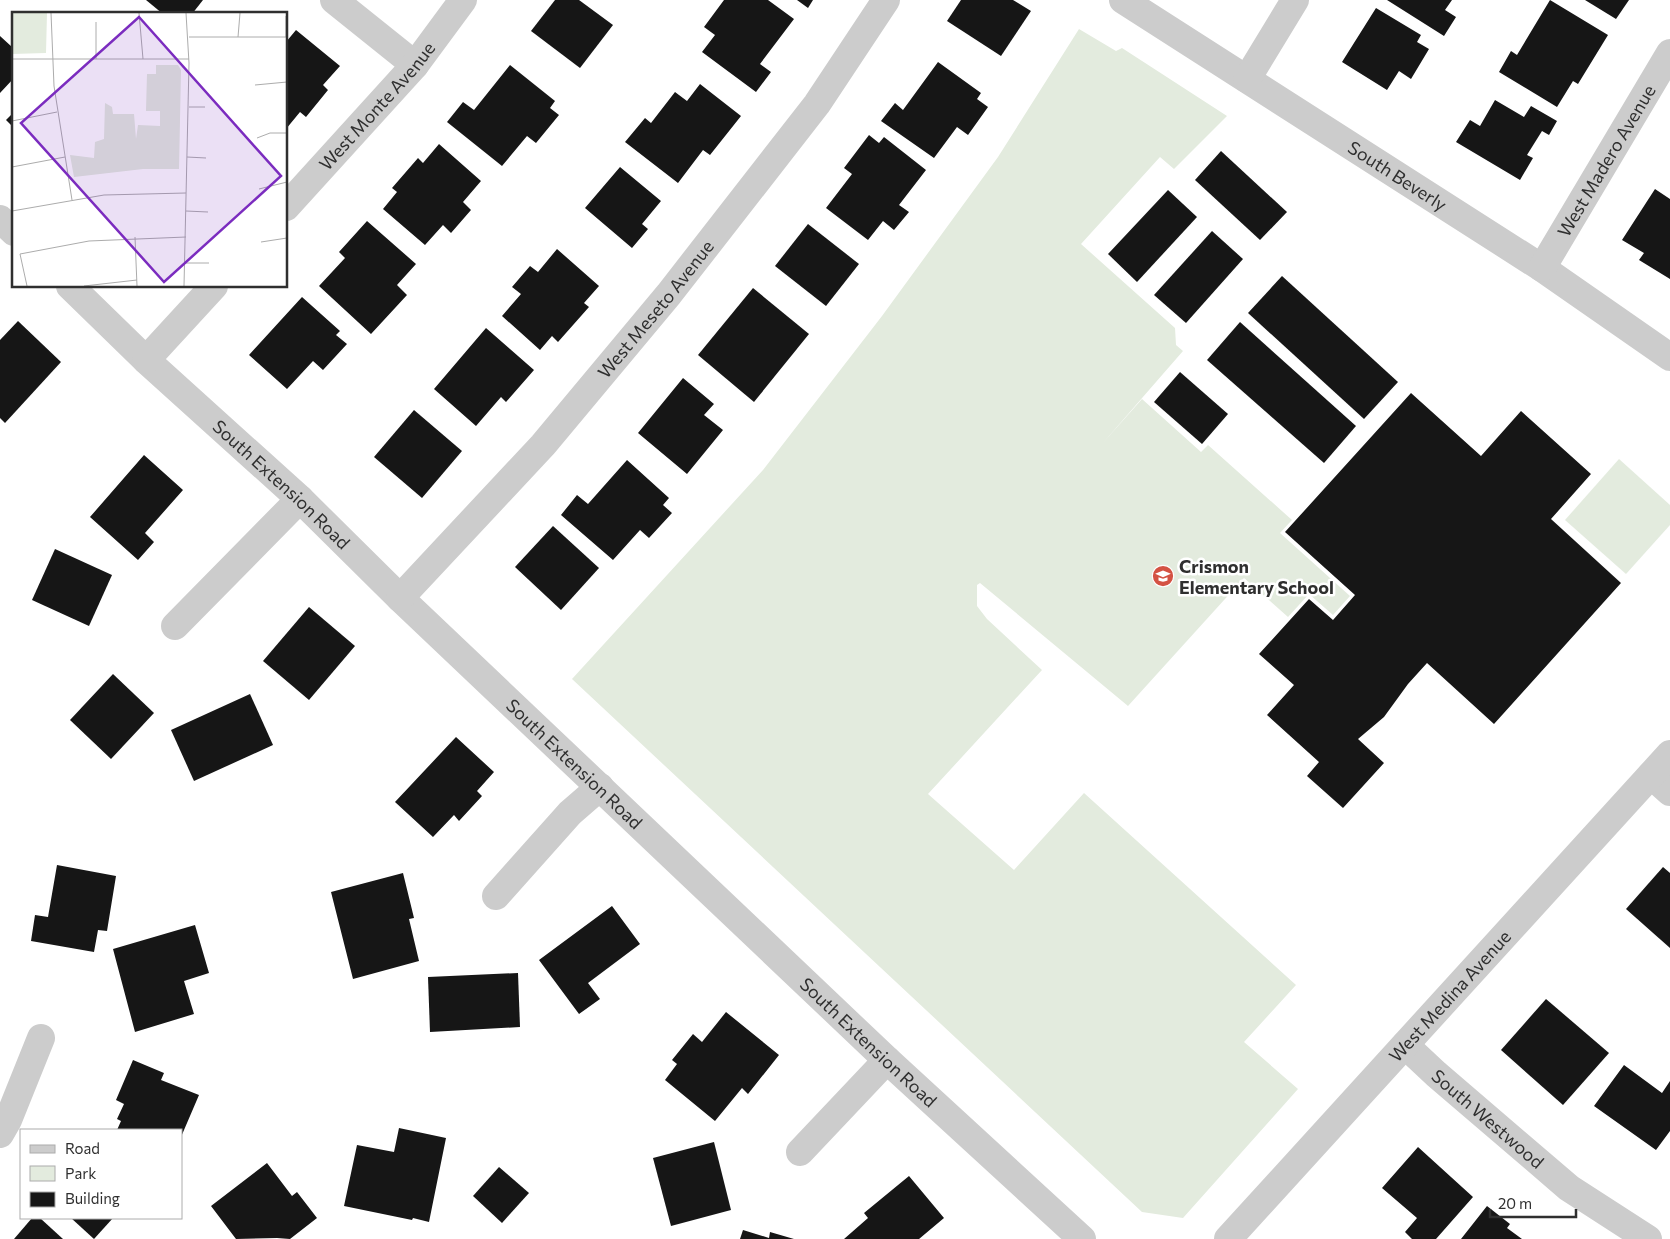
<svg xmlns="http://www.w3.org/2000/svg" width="1670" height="1239" viewBox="0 0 1670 1239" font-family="Commissioner,sans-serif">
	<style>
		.green { fill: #e3ebde }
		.building { fill: #161616 }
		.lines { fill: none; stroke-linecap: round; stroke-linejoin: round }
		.minor { stroke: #ccc; stroke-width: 28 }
		.labels { text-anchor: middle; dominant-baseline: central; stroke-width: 5; stroke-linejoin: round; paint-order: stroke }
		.street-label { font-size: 18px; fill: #2f2f2f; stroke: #fff }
		.poi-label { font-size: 18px; font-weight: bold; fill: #2f2f2f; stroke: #fff; text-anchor: start }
		.inset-road { fill: none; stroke: #acacac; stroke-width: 1 }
		.view { fill: #7b2cbf; fill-opacity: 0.15; stroke: #7b2cbf; stroke-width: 2.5 }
		.inset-edge { fill: none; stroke: #2f2f2f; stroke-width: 2.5 }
	</style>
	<rect width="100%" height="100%" fill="#fff"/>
	<g class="green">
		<path d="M 1079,29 L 1116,51 L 1122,48 L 1227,116 L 1174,169 L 1160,157 L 1081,244 L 1175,328 L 1176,345 L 1183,351 L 1102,444 L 1142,399 L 1201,452 L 1208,445 L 1292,520 L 1280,533 L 1350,596 L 1333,615 L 1309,594 L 1288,617 L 1244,578 L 1128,706 L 980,583 L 977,585 L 977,606 L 987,619 L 1042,670 L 928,794 L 1014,870 L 1084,793 L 1296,985 L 1244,1042 L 1298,1089 L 1183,1218 L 1142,1212 L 572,679 L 763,470 L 882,316 L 998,157 Z"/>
		<path d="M 1619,459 L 1670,505 L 1670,525 L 1626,574 L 1565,520 Z"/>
	</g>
	<g class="building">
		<path d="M 146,0 L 203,0 L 192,14 L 163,14 Z"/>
		<path d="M 555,0 L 579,0 L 613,25 L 580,68 L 531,31 Z"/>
		<path d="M 724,0 L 768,0 L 794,19 L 760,64 L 771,72 L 756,92 L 702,52 L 715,35 L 704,27 Z"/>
		<path d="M 797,0 L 813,0 L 808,8 Z"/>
		<path d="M 961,0 L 1013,0 L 1031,11 L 1001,56 L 947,21 Z"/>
		<path d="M 1387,0 L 1452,0 L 1445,10 L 1456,17 L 1444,36 Z"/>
		<path d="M 1550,0 L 1608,35 L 1578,84 L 1573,81 L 1557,107 L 1499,72 L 1511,51 L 1517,55 Z"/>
		<path d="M 1585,0 L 1629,0 L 1616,19 Z"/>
		<path d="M 1376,8 L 1421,35 L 1417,42 L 1429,49 L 1411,79 L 1399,71 L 1387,90 L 1342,62 Z"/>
		<path d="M 296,30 L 340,66 L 323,85 L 328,90 L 306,117 L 300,112 L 286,129 L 286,42 Z"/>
		<path d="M 0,36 L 12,47 L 14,45 L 14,78 L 0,93 Z"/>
		<path d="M 938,62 L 981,93 L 977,99 L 988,107 L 968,135 L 957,127 L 934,158 L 881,121 L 895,103 L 903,110 Z"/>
		<path d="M 510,65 L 555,101 L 550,108 L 559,115 L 536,143 L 527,136 L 502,166 L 447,122 L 463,102 L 474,110 Z"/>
		<path d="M 700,84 L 741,116 L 710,155 L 703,150 L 678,183 L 625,142 L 645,118 L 651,123 L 675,92 L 687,101 Z"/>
		<path d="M 1495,100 L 1524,117 L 1531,106 L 1557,121 L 1549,135 L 1542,131 L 1527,155 L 1533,158 L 1520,180 L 1456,142 L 1470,120 L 1480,126 Z"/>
		<path d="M 14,112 L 14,128 L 6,120 Z"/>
		<path d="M 869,135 L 879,143 L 884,137 L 926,170 L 899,205 L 909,212 L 894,230 L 883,221 L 868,240 L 826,208 L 852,174 L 844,168 Z"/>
		<path d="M 439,144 L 481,181 L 463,202 L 471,210 L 451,233 L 443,225 L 425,245 L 383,209 L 397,192 L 392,188 L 418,158 L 423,163 Z"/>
		<path d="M 1221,151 L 1287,212 L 1260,240 L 1195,180 Z"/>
		<path d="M 620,167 L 661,201 L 642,224 L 648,229 L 632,248 L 585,208 Z"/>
		<path d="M 1655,189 L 1670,199 L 1670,279 L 1639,260 L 1644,253 L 1622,240 Z"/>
		<path d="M 1168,190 L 1197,217 L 1137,282 L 1108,254 Z"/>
		<path d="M 367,221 L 416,264 L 397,285 L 407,295 L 371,334 L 319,286 L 345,258 L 339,252 Z"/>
		<path d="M 808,224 L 859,264 L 826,306 L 775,266 Z"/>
		<path d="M 1212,231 L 1243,259 L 1186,323 L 1154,295 Z"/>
		<path d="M 557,249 L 599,286 L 584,303 L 589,307 L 558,342 L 552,336 L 540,350 L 502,316 L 521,294 L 512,287 L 530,266 L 538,272 Z"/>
		<path d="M 1282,276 L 1398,382 L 1364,419 L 1248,313 Z"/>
		<path d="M 753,288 L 809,334 L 754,402 L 698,355 Z"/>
		<path d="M 302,297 L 340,331 L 336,335 L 347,344 L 323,370 L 313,361 L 287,389 L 249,355 Z"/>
		<path d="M 18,321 L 61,362 L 5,423 L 0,418 L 0,340 Z"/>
		<path d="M 1240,322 L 1356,426 L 1324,463 L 1207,360 Z"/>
		<path d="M 486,328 L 534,370 L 506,402 L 501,397 L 476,426 L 434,389 Z"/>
		<path d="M 1180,372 L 1228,414 L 1202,444 L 1154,402 Z"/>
		<path d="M 683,378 L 714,404 L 704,415 L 723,430 L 687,474 L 638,433 Z"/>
		<path d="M 1411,393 L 1481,456 L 1521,411 L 1591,474 L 1551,519 L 1621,583 L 1494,724 L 1427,663 L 1408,684 L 1384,717 L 1358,739 L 1384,763 L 1343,808 L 1307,776 L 1319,762 L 1267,715 L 1294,685 L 1259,654 L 1309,599 L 1333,620 L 1355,595 L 1285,532 Z"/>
		<path d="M 414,410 L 462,451 L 422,498 L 374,457 Z"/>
		<path d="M 144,455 L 183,490 L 145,533 L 154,542 L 138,560 L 90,517 Z"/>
		<path d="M 627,460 L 669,498 L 663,505 L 672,513 L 649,538 L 640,530 L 613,560 L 561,515 L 577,495 L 588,504 Z"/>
		<path d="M 553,526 L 599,568 L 561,610 L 515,567 Z"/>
		<path d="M 55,549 L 112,575 L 89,626 L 32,600 Z"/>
		<path d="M 309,607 L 355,646 L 309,700 L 263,661 Z"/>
		<path d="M 113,674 L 154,713 L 111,759 L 70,720 Z"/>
		<path d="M 250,694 L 273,745 L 194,781 L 171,730 Z"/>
		<path d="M 456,737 L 494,772 L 477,791 L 482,796 L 459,821 L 454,815 L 433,837 L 395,802 Z"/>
		<path d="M 57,865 L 116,876 L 107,931 L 98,930 L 94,952 L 31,941 L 35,915 L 48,917 Z"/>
		<path d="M 1663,867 L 1670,873 L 1670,948 L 1626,909 Z"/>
		<path d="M 403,873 L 414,918 L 409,919 L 419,961 L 353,979 L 331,892 Z"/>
		<path d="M 612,906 L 640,944 L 588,983 L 600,999 L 579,1014 L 539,960 Z"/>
		<path d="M 195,925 L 209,973 L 184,981 L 194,1014 L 135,1032 L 113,949 Z"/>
		<path d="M 518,973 L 520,1027 L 430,1032 L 428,977 Z"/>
		<path d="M 1546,999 L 1609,1053 L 1563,1105 L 1501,1050 Z"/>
		<path d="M 726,1012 L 779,1055 L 748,1094 L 742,1088 L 715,1121 L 665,1080 L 677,1064 L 672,1060 L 693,1034 L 702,1042 Z"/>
		<path d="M 133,1060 L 164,1073 L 161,1080 L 199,1095 L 181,1137 L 181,1130 L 117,1130 L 121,1121 L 117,1119 L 124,1104 L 116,1100 Z"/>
		<path d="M 1624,1065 L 1662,1093 L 1670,1081 L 1670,1131 L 1656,1150 L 1594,1106 Z"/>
		<path d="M 399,1128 L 446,1138 L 429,1222 L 413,1218 L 412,1220 L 344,1206 L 357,1145 L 394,1152 Z"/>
		<path d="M 714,1142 L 731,1210 L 671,1226 L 653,1158 Z"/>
		<path d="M 1418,1147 L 1473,1197 L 1436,1239 L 1412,1239 L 1405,1232 L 1417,1218 L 1382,1188 Z"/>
		<path d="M 267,1163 L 292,1196 L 297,1192 L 317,1218 L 290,1239 L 277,1238 L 236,1239 L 211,1206 Z"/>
		<path d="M 499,1167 L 529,1193 L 502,1223 L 473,1196 Z"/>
		<path d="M 909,1176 L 944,1218 L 919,1239 L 844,1239 L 868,1218 L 864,1213 Z"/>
		<path d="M 1487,1206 L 1510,1224 L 1507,1228 L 1522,1239 L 1461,1239 Z"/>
		<path d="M 32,1218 L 40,1218 L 63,1239 L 14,1239 Z"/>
		<path d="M 71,1218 L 113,1218 L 94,1239 Z"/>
		<path d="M 743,1230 L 769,1238 L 770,1232 L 794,1239 L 740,1239 Z"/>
	</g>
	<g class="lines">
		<g class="minor">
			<path d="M 334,0 L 415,65"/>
			<path id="s1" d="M 1123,0 L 1542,268 L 1670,357"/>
			<path d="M 1247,79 L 1295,0"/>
			<path id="s2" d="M 286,207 L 415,65 L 463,0"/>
			<path d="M 0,219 L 14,232"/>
			<path id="s3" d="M 1542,268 L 1670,53"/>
			<path id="s4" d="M 70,286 L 146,360 L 300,499 L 400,598 L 887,1060 L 1082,1239"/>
			<path d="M 146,360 L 214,286"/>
			<path id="s5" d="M 400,598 L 543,445 L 669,294 L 817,104 L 886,0"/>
			<path d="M 175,626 L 300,499"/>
			<path d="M 1651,775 L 1670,792"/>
			<path d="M 496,896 L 570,813 L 600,787"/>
			<path id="s6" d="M 1405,1045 L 1436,1074 L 1569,1188 L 1648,1239"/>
			<path d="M 0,1134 L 8,1120 L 41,1038"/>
			<path d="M 800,1152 L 887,1060"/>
			<path id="s7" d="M 1228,1239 L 1670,754"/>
		</g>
	</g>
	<defs>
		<g id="school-disc" transform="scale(1.125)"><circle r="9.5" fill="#d45243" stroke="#fff"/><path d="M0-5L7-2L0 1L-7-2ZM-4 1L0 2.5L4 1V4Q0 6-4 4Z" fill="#fff"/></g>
	</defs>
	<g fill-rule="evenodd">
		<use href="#school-disc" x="1163" y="576"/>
	</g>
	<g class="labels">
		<g class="street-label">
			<text stroke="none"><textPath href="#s2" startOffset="136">West Monte Avenue</textPath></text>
			<text stroke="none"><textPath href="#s3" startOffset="125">West Madero Avenue</textPath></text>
			<text stroke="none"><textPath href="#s1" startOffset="326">South Beverly</textPath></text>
			<text stroke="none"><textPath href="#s5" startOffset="386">West Meseto Avenue</textPath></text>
			<text stroke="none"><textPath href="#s4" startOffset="290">South Extension Road</textPath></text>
			<text stroke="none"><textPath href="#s4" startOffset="695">South Extension Road</textPath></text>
			<text stroke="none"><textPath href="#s7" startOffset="329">West Medina Avenue</textPath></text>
			<text stroke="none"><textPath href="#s4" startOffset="1100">South Extension Road</textPath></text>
			<text stroke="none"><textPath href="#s6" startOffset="111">South Westwood</textPath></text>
		</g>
		<g class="poi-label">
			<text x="1179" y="566">Crismon<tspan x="1179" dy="21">Elementary School</tspan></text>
		</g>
	</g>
	<g transform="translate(12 12)">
		<rect width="275" height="275" fill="#fff"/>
		<path d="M 0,1 L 35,1 L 34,41 L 0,42 ZM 144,53 L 166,53 L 169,58 L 167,157 L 131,157 L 62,165 L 58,143 L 82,146 L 83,130 L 92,127 L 93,91 L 100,95 L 101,102 L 122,102 L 124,127 L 126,113 L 148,114 L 148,99 L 134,99 L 135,62 L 144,62 Z" fill="#e3ebde"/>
		<path class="inset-road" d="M 39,1 L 42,74 L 60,188M 127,1 L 131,47M 84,10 L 84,47M 177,25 L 275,25M 226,25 L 228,1M 274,25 L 274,4M 0,47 L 177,47M 243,73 L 275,70M 177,95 L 193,95M 0,109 L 45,100M 245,126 L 258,121 L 275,121M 175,145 L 194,146M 0,155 L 53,145M 247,177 L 275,170M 0,199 L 92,183 L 174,181M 174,199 L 196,200M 123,225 L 125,274M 249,230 L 275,226M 173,251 L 197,251M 15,274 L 8,242 L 77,229 L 174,225M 72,274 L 125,268M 172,274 L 177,51 L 174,1"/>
		<path class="view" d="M 127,5 L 269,164 L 152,270 L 9,111 Z"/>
		<rect width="275" height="275" class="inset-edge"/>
	</g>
	<rect x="20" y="1129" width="162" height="90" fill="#ffffff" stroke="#acacac"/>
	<rect x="30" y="1145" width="25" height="8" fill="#cccccc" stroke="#acacac"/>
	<text x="65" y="1154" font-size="15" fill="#2f2f2f">Road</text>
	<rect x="30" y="1166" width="25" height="15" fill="#e3ebde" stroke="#acacac"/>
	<text x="65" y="1179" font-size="15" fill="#2f2f2f">Park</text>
	<rect x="30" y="1192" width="25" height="15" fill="#161616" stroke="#acacac"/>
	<text x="65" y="1204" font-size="15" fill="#2f2f2f">Building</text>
	<path d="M1490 1209v8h86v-8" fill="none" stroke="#2f2f2f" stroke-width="2.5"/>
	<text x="1498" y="1209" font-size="15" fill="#2f2f2f" stroke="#ffffff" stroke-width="4" paint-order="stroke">20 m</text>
</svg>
